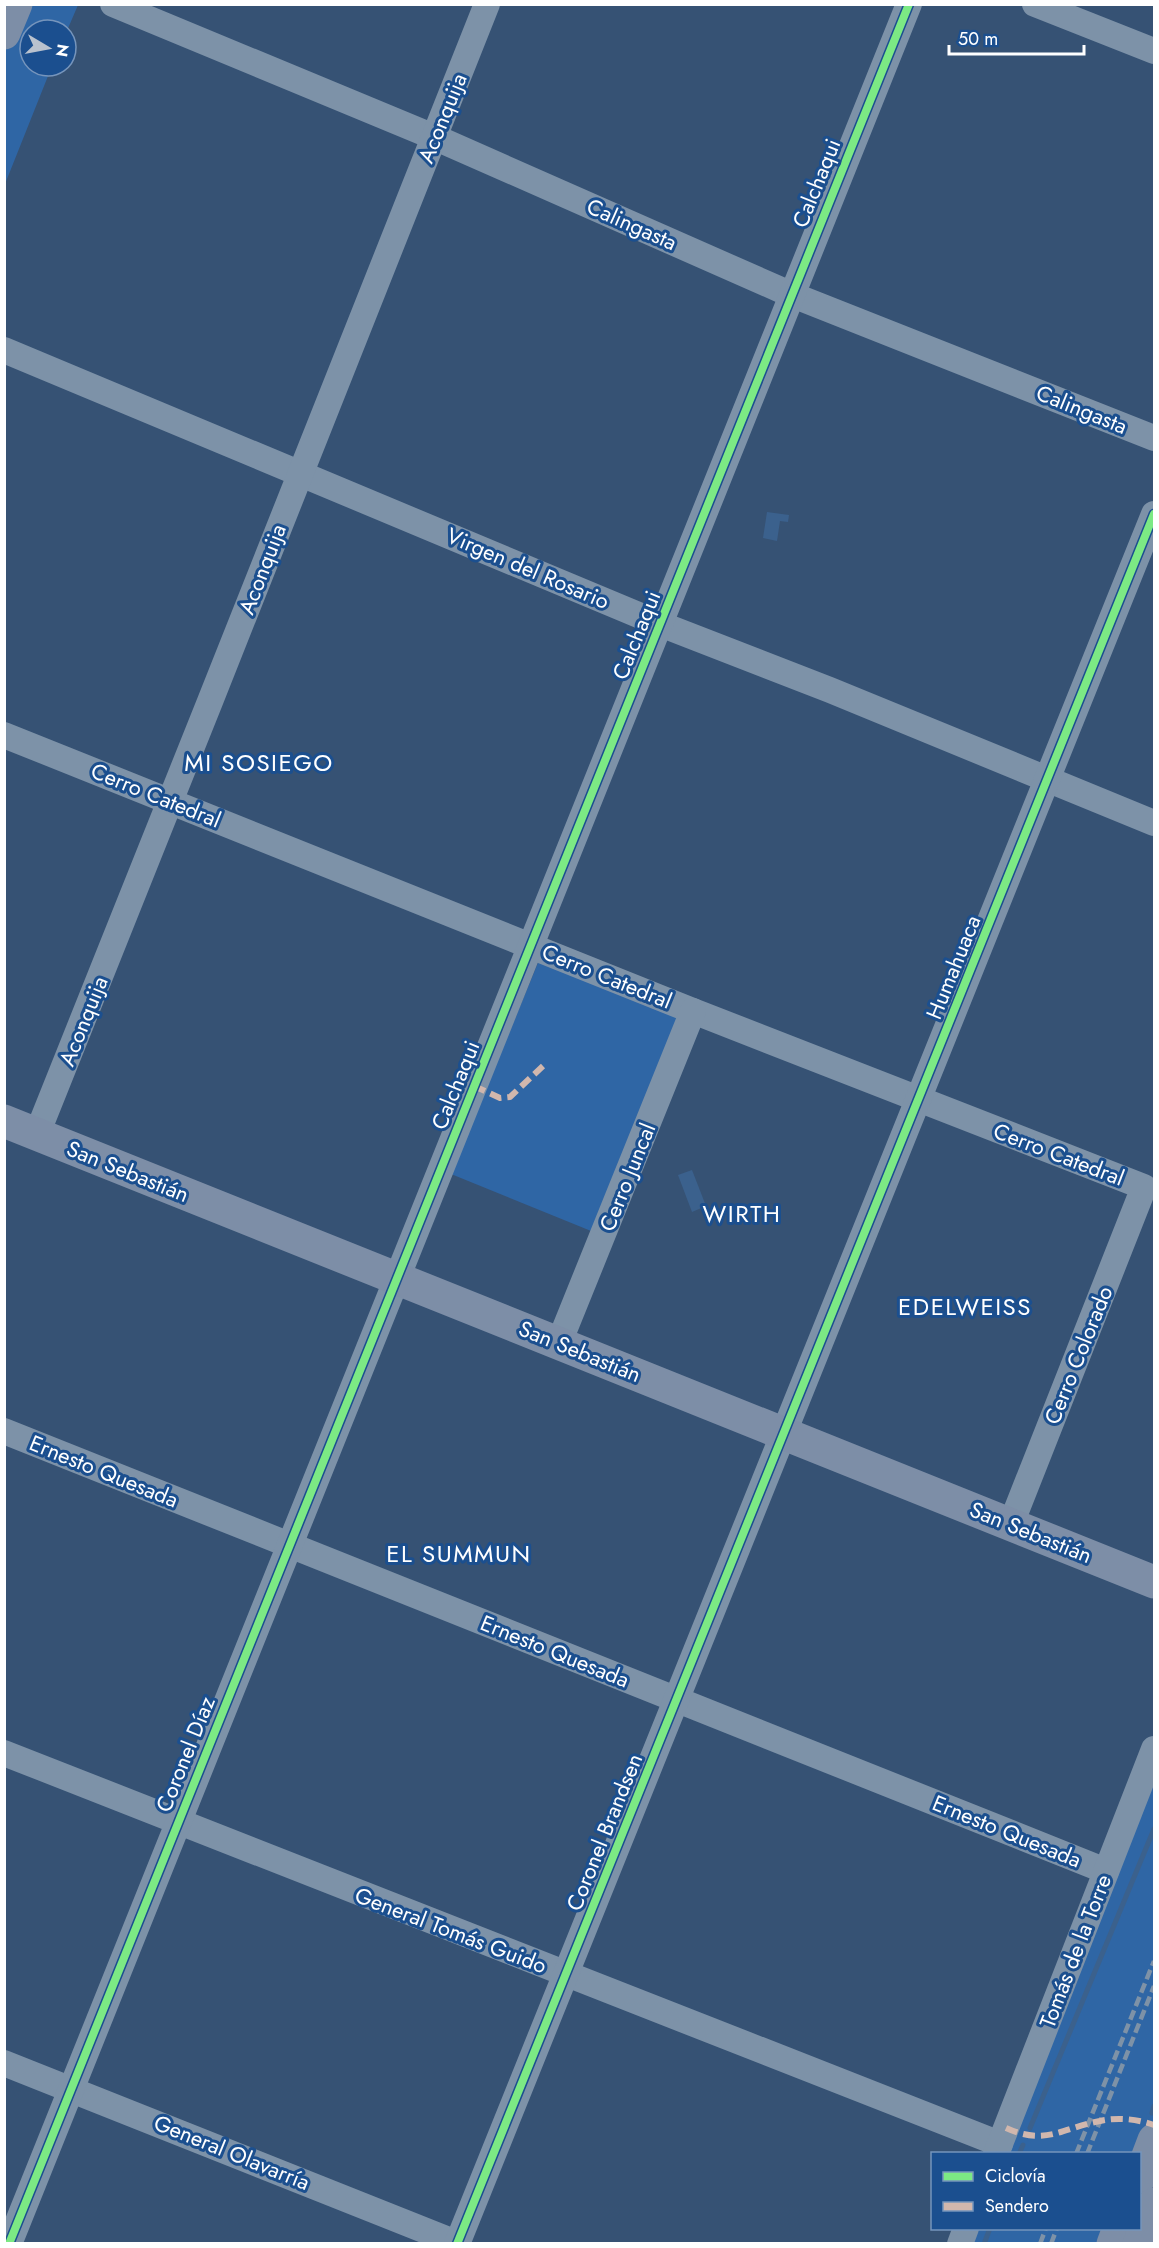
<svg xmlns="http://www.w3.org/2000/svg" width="1159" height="2248" viewBox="0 0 1159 2248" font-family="Jost,sans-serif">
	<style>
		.green { fill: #2f66a5 }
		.water { fill: #3b618d }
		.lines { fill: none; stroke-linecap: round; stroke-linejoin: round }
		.stream { stroke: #3b618d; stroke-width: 5 }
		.minor { stroke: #7d92a8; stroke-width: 26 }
		.major { stroke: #7d8ea7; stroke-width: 33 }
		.rail { stroke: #7e92a7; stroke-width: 4.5; stroke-dasharray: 10 4.5; stroke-linecap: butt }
		.quiet { stroke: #d1b7ad; stroke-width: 6; stroke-dasharray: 12 6; stroke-linecap: butt }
		.cycleway-casing { stroke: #1b4f8f; stroke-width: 11 }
		.cycleway { stroke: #7ce984; stroke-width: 8 }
		.labels { text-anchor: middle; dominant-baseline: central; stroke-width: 6; stroke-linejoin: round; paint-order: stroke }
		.street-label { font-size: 22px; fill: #fff; stroke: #1b4f8f }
		.neighbourhood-label { font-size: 24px; letter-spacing: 1.5px; fill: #fff; stroke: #1b4f8f }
	</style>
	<rect width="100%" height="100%" fill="#365274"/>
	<g class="green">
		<path d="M 16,5 L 78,5 L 66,33 L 66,30 L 30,30 L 30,66 L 52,66 L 5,184 L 5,33 Z"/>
		<path d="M 540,958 L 677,1016 L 680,1022 L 596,1233 L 451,1174 Z"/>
		<path d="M 1154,1749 L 1154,2140 L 1140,2154 L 996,2154 Z"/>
		<path d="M 966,2229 L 1119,2229 L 1113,2243 L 960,2244 Z"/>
	</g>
	<g class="water">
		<path d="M 767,512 L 789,515 L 788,522 L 780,521 L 777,541 L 763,538 Z"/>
		<path d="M 692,1170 L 706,1206 L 692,1212 L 678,1175 Z"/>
	</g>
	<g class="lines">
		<g class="stream">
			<path d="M 1152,2113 L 1154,2106"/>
			<path d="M 1030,2128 L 1154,1829"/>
			<path d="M 1019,2154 L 1023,2145"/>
			<path d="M 984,2244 L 990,2228"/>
		</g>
		<g class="minor">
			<path d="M 113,4 L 434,137 L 790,294 L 1154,438"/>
			<path d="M 1035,4 L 1154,51"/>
			<path d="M 4,350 L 660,624 L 830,690 L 1154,823"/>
			<path d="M 4,735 L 693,1011 L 1144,1187 L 1011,1524"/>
			<path d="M 37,1134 C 189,758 336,381 487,4"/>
			<path d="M 559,1343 L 693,1011"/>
			<path d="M 4,1431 L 1106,1871"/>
			<path d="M 4,1753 L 1000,2144"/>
			<path d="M 4,2063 L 459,2244"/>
			<path d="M 996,2154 L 1154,1749"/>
			<path d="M 9,2244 L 909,4"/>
			<path d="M 457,2244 L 1154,514"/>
			<path d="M 960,2244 L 966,2228"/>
		</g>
		<g class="major">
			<path d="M 4,33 L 16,4"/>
			<path d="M 4,1121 L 1154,1582"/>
			<path d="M 1140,2177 L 1154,2140"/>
			<path d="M 1113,2244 L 1119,2228"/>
			<path d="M 1139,2244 L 1154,2204"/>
		</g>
		<g class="rail">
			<path d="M 1076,2154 L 1154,1961"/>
			<path d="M 1087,2154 L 1154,1986"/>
			<path d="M 1040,2244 L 1046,2228"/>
			<path d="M 1051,2244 L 1057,2228"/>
		</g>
		<g class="quiet">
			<path d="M 474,1086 L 500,1098 L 510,1097 L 543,1066"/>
			<path d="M 1006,2128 C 1046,2146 1062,2128 1100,2121 C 1118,2117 1137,2119 1154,2125"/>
		</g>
		<g class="cycleway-casing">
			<g id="cycleway">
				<path d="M 9,2244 L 909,4"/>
				<path d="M 457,2244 L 1154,514"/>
			</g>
		</g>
		<use href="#cycleway" class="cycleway"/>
	</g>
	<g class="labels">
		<g class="street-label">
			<text transform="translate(442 118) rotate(-68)">Aconquija</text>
			<text transform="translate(816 183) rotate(-68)">Calchaqui</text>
			<text transform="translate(632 224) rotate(24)">Calingasta</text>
			<text transform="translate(1082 409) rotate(22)">Calingasta</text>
			<text transform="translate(528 568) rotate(23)">Virgen del Rosario</text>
			<text transform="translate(262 569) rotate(-69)">Aconquija</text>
			<text transform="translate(636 635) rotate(-68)">Calchaqui</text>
			<text transform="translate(156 795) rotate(22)">Cerro Catedral</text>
			<text transform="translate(953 967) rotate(-68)">Humahuaca</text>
			<text transform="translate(607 976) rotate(22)">Cerro Catedral</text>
			<text transform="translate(83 1021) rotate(-68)">Aconquija</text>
			<text transform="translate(455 1085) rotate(-68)">Calchaqui</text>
			<text transform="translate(1059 1154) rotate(21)">Cerro Catedral</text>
			<text transform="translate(128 1171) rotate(22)">San Sebastián</text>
			<text transform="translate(627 1177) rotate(-68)">Cerro Juncal</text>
			<text transform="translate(580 1351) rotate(22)">San Sebastián</text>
			<text transform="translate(1078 1355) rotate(-68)">Cerro Colorado</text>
			<text transform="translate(104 1471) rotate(22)">Ernesto Quesada</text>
			<text transform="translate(1031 1532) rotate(22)">San Sebastián</text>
			<text transform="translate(555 1651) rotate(22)">Ernesto Quesada</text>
			<text transform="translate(185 1754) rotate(-68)">Coronel Díaz</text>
			<text transform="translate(1007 1831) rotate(22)">Ernesto Quesada</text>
			<text transform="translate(604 1832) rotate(-68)">Coronel Brandsen</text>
			<text transform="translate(451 1930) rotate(21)">General Tomás Guido</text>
			<text transform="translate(1075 1951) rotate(-69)">Tomás de la Torre</text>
			<text transform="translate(232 2152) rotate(22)">General Olavarría</text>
		</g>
		<g class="neighbourhood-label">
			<text x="259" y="762">MI SOSIEGO</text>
			<text x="742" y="1213">WIRTH</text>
			<text x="965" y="1306">EDELWEISS</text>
			<text x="459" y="1553">EL SUMMUN</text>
		</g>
	</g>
	<rect width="1159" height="2248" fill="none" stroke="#ffffff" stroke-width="12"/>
	<rect x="931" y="2152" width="210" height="78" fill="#1b4f8f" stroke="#7695bc" stroke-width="1.5"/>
	<rect x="943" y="2172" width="30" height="9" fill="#7ce984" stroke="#7695bc" stroke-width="1.5"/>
	<text x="985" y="2182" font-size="18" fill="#ffffff">Ciclovía</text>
	<rect x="943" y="2202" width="30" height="9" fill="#d1b7ad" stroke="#7695bc" stroke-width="1.5"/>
	<text x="985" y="2212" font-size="18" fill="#ffffff">Sendero</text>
	<g transform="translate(48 48) rotate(100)"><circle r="28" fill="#1b4f8f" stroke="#7695bc" stroke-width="1.5"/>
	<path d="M0-4.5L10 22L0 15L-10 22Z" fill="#b9c2ce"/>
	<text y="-9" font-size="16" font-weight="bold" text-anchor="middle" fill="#ffffff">N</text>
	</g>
	<path d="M949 45v9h135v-9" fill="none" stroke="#ffffff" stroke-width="3"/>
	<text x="958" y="45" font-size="18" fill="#ffffff" stroke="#1b4f8f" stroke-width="4.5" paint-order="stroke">50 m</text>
</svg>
